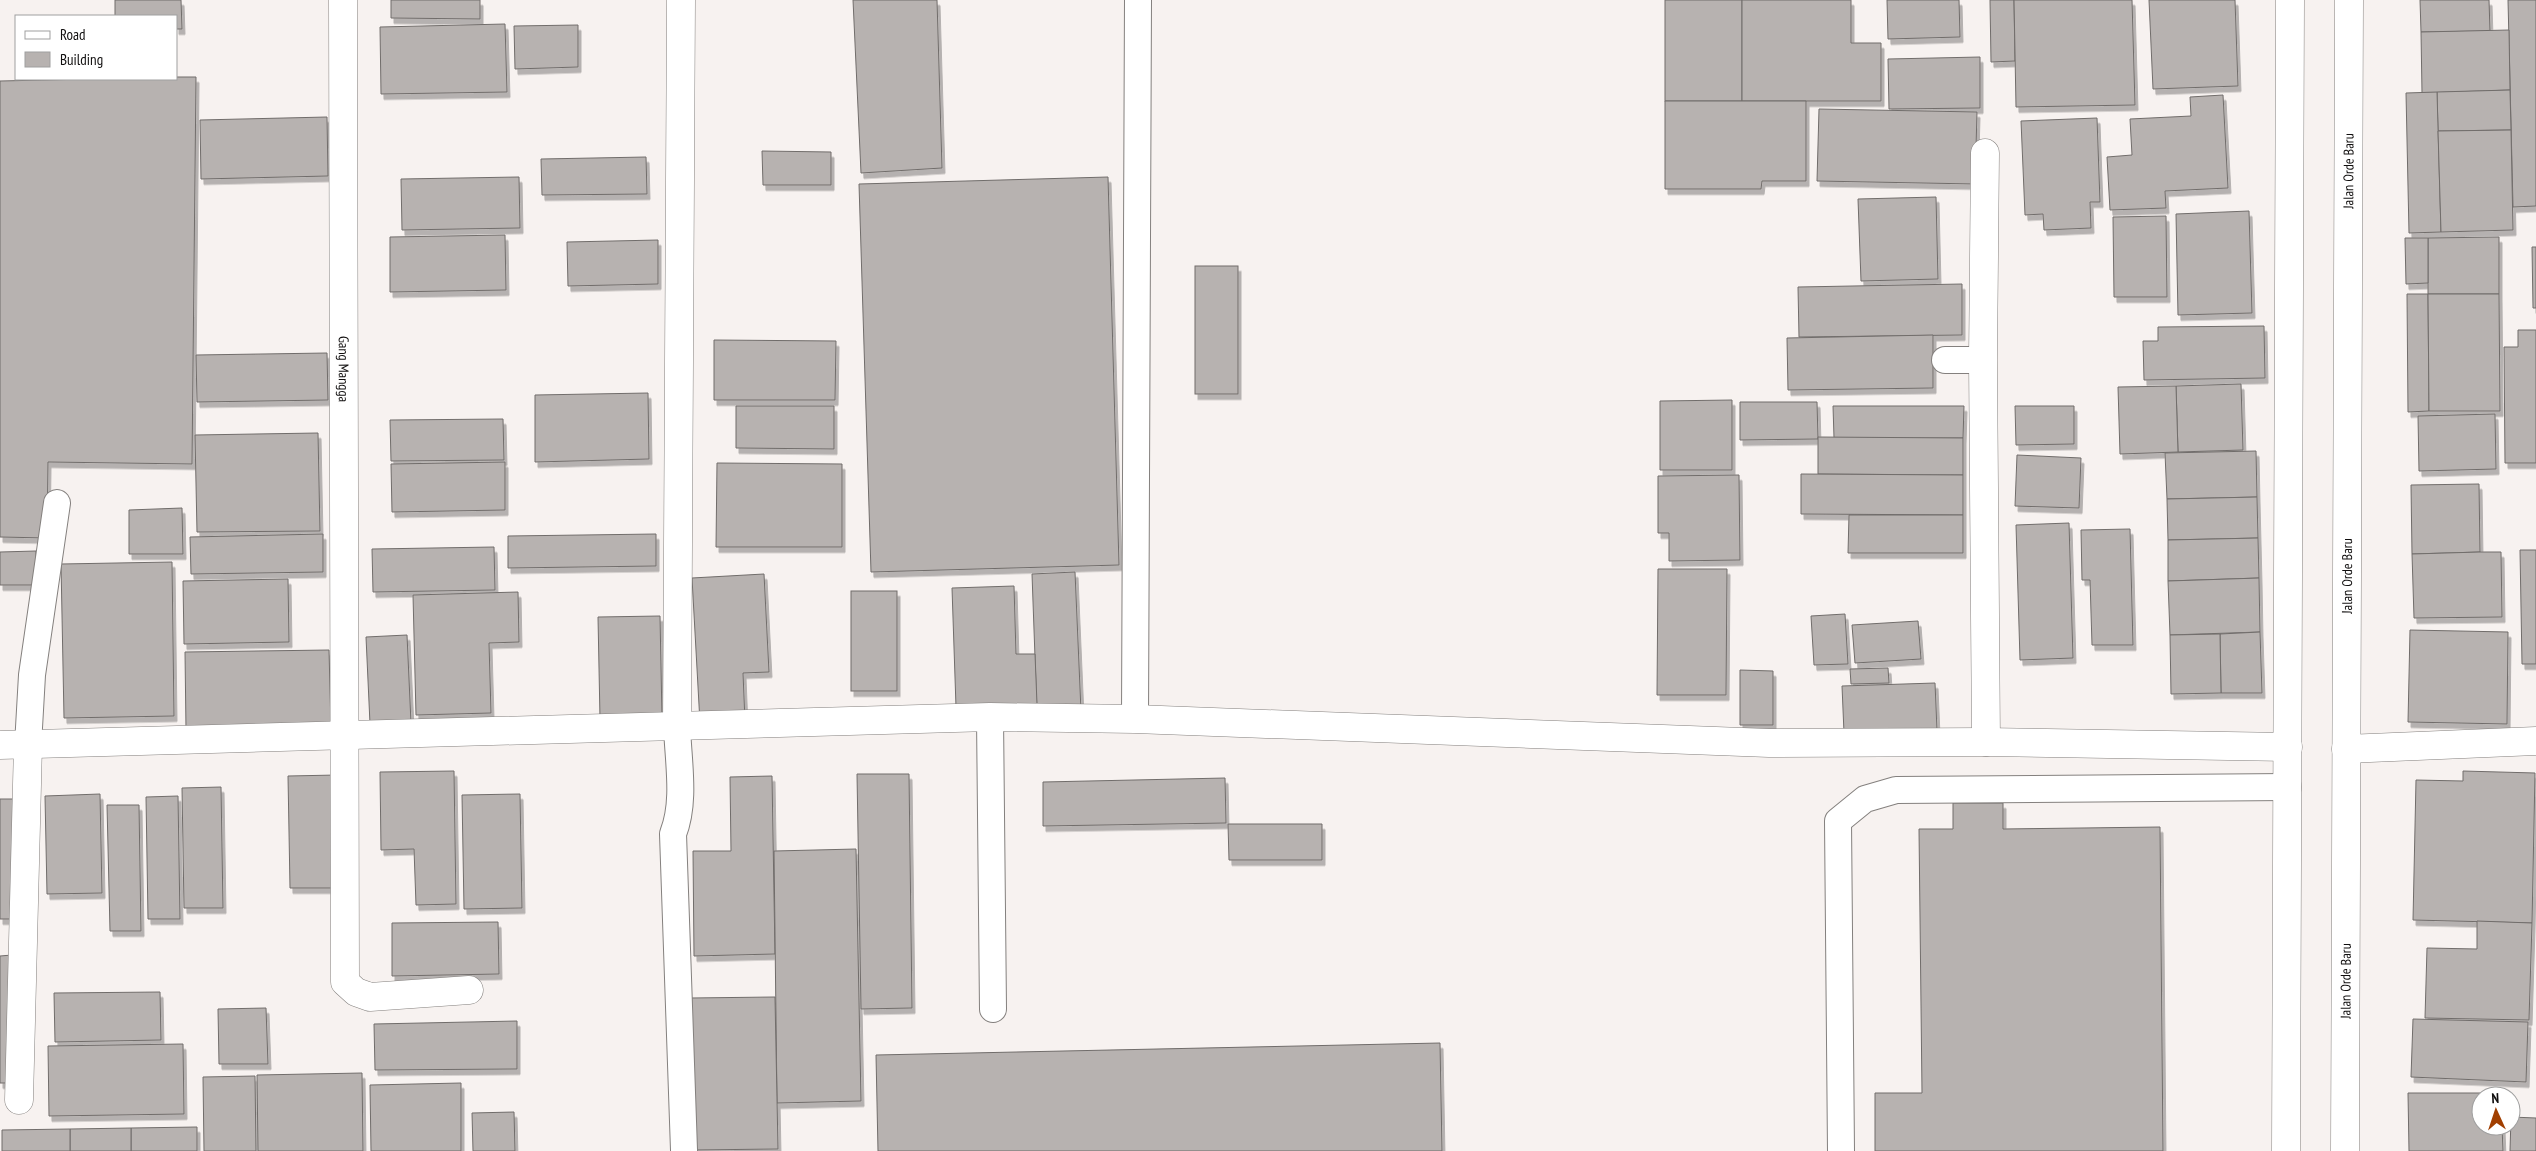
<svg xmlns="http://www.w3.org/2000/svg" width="2536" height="1151" viewBox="0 0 2536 1151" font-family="'PT Sans Narrow',sans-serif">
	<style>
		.building { fill: #b7b2b0; stroke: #716d6b; filter: url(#shadow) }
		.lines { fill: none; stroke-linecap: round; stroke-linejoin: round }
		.lane-casing { stroke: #84807e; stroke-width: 28 }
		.street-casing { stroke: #84807e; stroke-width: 29 }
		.secondary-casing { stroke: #84807e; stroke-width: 29 }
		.lane { stroke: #fff; stroke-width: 26 }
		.street { stroke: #fff; stroke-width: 28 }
		.secondary { stroke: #fff; stroke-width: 28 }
		.labels { text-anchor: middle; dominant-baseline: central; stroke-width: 4.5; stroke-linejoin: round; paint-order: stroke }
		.street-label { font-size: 14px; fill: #100e0e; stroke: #fff }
	</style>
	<defs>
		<filter id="shadow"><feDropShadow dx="3" dy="5.5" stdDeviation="0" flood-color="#0004"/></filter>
	</defs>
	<rect width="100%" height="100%" fill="#f7f2f0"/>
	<g class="building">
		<path d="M 115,0 L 181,0 L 182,29 L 176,29 L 176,16 L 115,16 Z"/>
		<path d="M 391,0 L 480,0 L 480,19 L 391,18 Z"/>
		<path d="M 853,0 L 937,0 L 942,168 L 861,173 Z"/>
		<rect x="1665" y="0" width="77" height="101"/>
		<path d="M 1742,0 L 1851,0 L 1851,43 L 1881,43 L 1881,101 L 1742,101 Z"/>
		<path d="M 1887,0 L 1959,0 L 1960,37 L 1888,39 Z"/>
		<path d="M 1990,0 L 2014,0 L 2015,61 L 1991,62 Z"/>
		<path d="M 2014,0 L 2132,0 L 2135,105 L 2016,107 Z"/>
		<path d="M 2149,0 L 2235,0 L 2238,86 L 2153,89 Z"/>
		<path d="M 2420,0 L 2489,0 L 2490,31 L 2421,32 Z"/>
		<path d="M 2508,0 L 2536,0 L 2536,206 L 2513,207 Z"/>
		<path d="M 505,24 L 507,92 L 381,94 L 380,27 Z"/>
		<path d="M 578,25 L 578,67 L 515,69 L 514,26 Z"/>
		<path d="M 2509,30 L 2510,90 L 2422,93 L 2421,32 Z"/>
		<path d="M 1980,57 L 1980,108 L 1889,109 L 1888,59 Z"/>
		<path d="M 176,77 L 196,77 L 192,464 L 48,462 L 47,538 L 0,537 L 0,81 Z"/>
		<path d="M 2510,90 L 2511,130 L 2438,131 L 2437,92 Z"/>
		<path d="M 2437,92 L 2441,232 L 2409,233 L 2406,93 Z"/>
		<path d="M 2223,95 L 2228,188 L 2165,191 L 2166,208 L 2110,210 L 2107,157 L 2132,155 L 2130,119 L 2191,116 L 2190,97 Z"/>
		<path d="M 1665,101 L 1806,101 L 1806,181 L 1762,181 L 1761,189 L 1665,189 Z"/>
		<path d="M 1819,109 L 1977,112 L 1975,184 L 1817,181 Z"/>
		<path d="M 327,117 L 328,176 L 201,179 L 200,120 Z"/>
		<path d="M 2097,118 L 2100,202 L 2090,202 L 2091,228 L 2044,230 L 2043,214 L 2025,215 L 2021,121 Z"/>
		<path d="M 2511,130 L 2513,230 L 2441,232 L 2438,131 Z"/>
		<path d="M 762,151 L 831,152 L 831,185 L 763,185 Z"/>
		<path d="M 646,157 L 647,194 L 542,195 L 541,159 Z"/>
		<path d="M 519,177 L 520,228 L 402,230 L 401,179 Z"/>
		<path d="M 1108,177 L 1119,565 L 871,572 L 859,184 Z"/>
		<path d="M 1936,197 L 1938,279 L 1861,281 L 1858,199 Z"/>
		<path d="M 2249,211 L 2252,313 L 2178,315 L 2176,214 Z"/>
		<path d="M 2166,216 L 2167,297 L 2114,297 L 2113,217 Z"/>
		<path d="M 505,235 L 506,290 L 390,292 L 390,237 Z"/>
		<path d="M 2499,237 L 2499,294 L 2428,294 L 2428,238 Z"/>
		<path d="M 2405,238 L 2428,238 L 2428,283 L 2406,284 Z"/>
		<path d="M 658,240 L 658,284 L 568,286 L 567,242 Z"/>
		<path d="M 2532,247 L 2536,247 L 2536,308 L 2533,308 Z"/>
		<rect x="1195" y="266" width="43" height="128"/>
		<path d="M 1962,284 L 1962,335 L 1799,337 L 1798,287 Z"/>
		<path d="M 2407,294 L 2428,294 L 2429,411 L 2408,412 Z"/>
		<path d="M 2428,294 L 2499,294 L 2500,411 L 2429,411 Z"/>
		<path d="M 2264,326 L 2265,378 L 2144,380 L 2143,341 L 2158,341 L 2158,327 Z"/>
		<path d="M 2518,330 L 2536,330 L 2536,463 L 2505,463 L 2504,347 L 2518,347 Z"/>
		<path d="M 1933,335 L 1933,388 L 1788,390 L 1787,338 Z"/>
		<path d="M 714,340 L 836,341 L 835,400 L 714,400 Z"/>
		<path d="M 327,353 L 328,400 L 197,402 L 196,355 Z"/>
		<path d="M 2241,384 L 2243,450 L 2178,452 L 2176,386 Z"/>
		<path d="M 2176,386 L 2178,452 L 2120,454 L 2118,387 Z"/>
		<path d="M 648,393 L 649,459 L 535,462 L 535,395 Z"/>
		<path d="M 1732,400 L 1732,470 L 1660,470 L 1660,401 Z"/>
		<path d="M 1740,402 L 1817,402 L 1818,439 L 1740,440 Z"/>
		<path d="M 736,406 L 834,406 L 834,449 L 736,448 Z"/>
		<path d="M 1833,406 L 1964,406 L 1963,438 L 1834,438 Z"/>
		<path d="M 2015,406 L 2074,406 L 2074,444 L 2016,445 Z"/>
		<path d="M 2495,414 L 2496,469 L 2419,471 L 2418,416 Z"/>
		<path d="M 503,419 L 504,460 L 391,461 L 390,420 Z"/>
		<path d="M 318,433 L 320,531 L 197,532 L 195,435 Z"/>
		<path d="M 1818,437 L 1963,438 L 1963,475 L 1818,474 Z"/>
		<path d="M 2256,451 L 2257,497 L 2167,499 L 2165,453 Z"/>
		<path d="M 2017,455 L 2081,458 L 2079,508 L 2015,506 Z"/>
		<path d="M 505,462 L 505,510 L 392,512 L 391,464 Z"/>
		<path d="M 717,463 L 842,464 L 842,547 L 716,547 Z"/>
		<path d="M 1801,474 L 1963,475 L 1963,515 L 1801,514 Z"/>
		<path d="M 1739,475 L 1740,560 L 1669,561 L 1669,533 L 1658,533 L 1658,476 Z"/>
		<path d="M 2479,484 L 2480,552 L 2412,554 L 2411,485 Z"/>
		<path d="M 2257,497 L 2258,538 L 2168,540 L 2167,499 Z"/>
		<path d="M 182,508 L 183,554 L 129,554 L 129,510 Z"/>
		<path d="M 1849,515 L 1963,515 L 1963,553 L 1848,553 Z"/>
		<path d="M 2069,523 L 2073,658 L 2020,660 L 2016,525 Z"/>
		<path d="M 2130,529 L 2133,645 L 2092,645 L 2090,580 L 2082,580 L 2081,530 Z"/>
		<path d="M 323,534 L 323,572 L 191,574 L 190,537 Z"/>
		<path d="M 656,534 L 656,566 L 508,568 L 508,536 Z"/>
		<path d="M 2258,538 L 2259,578 L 2168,581 L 2168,540 Z"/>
		<path d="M 494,547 L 495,590 L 373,592 L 372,549 Z"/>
		<path d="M 2520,550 L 2536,550 L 2536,664 L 2522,664 Z"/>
		<path d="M 36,551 L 36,585 L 0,585 L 0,552 Z"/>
		<path d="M 2480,552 L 2501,552 L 2502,617 L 2414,618 L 2412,554 Z"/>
		<path d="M 172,562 L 174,716 L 64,718 L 61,564 Z"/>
		<path d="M 1658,569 L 1727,569 L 1726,695 L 1657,695 Z"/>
		<path d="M 1075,572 L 1081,711 L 1037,713 L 1032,574 Z"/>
		<path d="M 764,574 L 769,672 L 743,673 L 745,721 L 700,723 L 692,578 Z"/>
		<path d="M 2259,578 L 2260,632 L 2170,635 L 2168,581 Z"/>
		<path d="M 288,579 L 289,642 L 184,644 L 183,581 Z"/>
		<path d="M 1014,586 L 1016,654 L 1035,654 L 1037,704 L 956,707 L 952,588 Z"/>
		<rect x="851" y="591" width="46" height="100"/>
		<path d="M 518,592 L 519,642 L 489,643 L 491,713 L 416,715 L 413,595 Z"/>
		<path d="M 1845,614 L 1848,664 L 1814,665 L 1811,616 Z"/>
		<path d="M 660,616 L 662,718 L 600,719 L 598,617 Z"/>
		<path d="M 1918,621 L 1921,659 L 1855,663 L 1852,625 Z"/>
		<path d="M 2410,630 L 2508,632 L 2507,724 L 2408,722 Z"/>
		<path d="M 2260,632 L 2262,693 L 2221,693 L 2220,634 Z"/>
		<path d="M 2220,634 L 2221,693 L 2171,694 L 2170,635 Z"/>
		<path d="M 407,635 L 411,723 L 370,724 L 366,637 Z"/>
		<path d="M 329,650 L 331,727 L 186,730 L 185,652 Z"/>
		<path d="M 1888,668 L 1889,683 L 1851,684 L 1850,669 Z"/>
		<path d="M 1740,670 L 1773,671 L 1773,725 L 1740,725 Z"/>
		<path d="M 1935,683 L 1937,730 L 1844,733 L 1842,686 Z"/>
		<path d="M 454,771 L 456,904 L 416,905 L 414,849 L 381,850 L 380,772 Z"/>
		<path d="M 2463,771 L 2535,773 L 2532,923 L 2413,920 L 2416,780 L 2463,781 Z"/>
		<path d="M 857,774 L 909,774 L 912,1008 L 861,1009 Z"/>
		<path d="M 337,775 L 338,888 L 290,888 L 288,776 Z"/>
		<path d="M 772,776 L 775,954 L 694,956 L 693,851 L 731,851 L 730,777 Z"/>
		<path d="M 1225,778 L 1226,823 L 1043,826 L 1043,782 Z"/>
		<path d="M 221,787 L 223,908 L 184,908 L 182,788 Z"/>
		<path d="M 100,794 L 102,893 L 47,894 L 45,796 Z"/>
		<path d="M 520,794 L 522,908 L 464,909 L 462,795 Z"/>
		<path d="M 178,796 L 180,919 L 148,919 L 146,797 Z"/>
		<path d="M 0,799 L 17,799 L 18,919 L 0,919 Z"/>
		<path d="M 1953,803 L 2003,803 L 2003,829 L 2160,827 L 2163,1151 L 1875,1151 L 1875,1093 L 1922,1093 L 1919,829 L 1953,829 Z"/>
		<path d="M 107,805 L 139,805 L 141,931 L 110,931 Z"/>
		<path d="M 1228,824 L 1322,824 L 1322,860 L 1229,860 Z"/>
		<path d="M 856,849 L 861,1101 L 777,1103 L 774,851 Z"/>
		<path d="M 2477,921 L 2532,923 L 2529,1020 L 2425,1018 L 2427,948 L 2477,949 Z"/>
		<path d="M 498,922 L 499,974 L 392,976 L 392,923 Z"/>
		<path d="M 12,955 L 14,1083 L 0,1083 L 0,956 Z"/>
		<path d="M 160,992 L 161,1040 L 55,1042 L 54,993 Z"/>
		<path d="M 775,997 L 778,1149 L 693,1150 L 690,998 Z"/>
		<path d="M 266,1008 L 268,1064 L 219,1064 L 218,1009 Z"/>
		<path d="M 2413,1019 L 2528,1022 L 2526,1082 L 2411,1077 Z"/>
		<path d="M 517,1021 L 517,1069 L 375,1070 L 374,1024 Z"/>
		<path d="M 1440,1043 L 1442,1151 L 878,1151 L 876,1055 Z"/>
		<path d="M 183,1044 L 184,1114 L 49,1116 L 48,1046 Z"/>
		<path d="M 362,1073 L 363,1151 L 258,1151 L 257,1075 Z"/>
		<path d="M 255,1076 L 256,1151 L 204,1151 L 203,1077 Z"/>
		<path d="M 461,1083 L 461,1151 L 371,1151 L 370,1085 Z"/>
		<path d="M 2408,1093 L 2502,1093 L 2502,1096 L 2481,1096 L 2481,1126 L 2502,1126 L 2503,1151 L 2409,1151 Z"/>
		<path d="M 514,1112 L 515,1151 L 473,1151 L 472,1113 Z"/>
		<path d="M 2511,1117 L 2536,1118 L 2536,1151 L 2510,1151 Z"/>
		<path d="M 197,1127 L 197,1151 L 131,1151 L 131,1128 Z"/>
		<path d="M 131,1128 L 131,1151 L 70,1151 L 70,1129 Z"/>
		<path d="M 70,1129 L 70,1151 L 2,1151 L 2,1130 Z"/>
	</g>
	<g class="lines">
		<g class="lane-casing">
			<g id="lane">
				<path d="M 1945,360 L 1983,360"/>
				<path d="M 990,717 L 993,1009"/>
				<path d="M 1135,719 L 1138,0"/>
				<path d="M 677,726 C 678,761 686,801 673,834 L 684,1150"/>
				<path d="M 28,745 L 32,675 L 57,503"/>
				<path d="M 1841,1151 L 1838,821 L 1865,799 L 1896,790 L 2288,787"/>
			</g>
		</g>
		<g class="street-casing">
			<g id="street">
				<path id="s1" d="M 343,0 L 345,982 L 356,992 L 370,997 L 469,990"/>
				<path d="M 1985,153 L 1983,360 L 1986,742"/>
				<path d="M 677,726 L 681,0"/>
				<path d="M 0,745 L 990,717 L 1135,719 L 1769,743 L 1986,742 L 2288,747"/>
				<path d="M 2346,749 L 2536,741"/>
				<path d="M 19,1100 L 28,745"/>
			</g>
		</g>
		<g class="secondary-casing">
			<g id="secondary">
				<path d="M 2286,1151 L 2290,0"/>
				<path id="s2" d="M 2345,1151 L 2349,0"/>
			</g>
		</g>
		<use href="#lane" class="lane"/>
		<use href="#street" class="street"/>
		<use href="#secondary" class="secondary"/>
	</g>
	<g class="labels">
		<g class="street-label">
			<text stroke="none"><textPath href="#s2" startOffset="980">Jalan Orde Baru</textPath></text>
			<text stroke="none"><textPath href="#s1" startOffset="369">Gang Mangga</textPath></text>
			<text stroke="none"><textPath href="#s2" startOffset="575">Jalan Orde Baru</textPath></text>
			<text stroke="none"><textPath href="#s2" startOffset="170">Jalan Orde Baru</textPath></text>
		</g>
	</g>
	<rect x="15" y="15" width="162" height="65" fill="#ffffff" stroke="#9f9f9f"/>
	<rect x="25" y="31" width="25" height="8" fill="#ffffff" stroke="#9f9f9f"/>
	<text x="60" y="40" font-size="15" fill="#100e0e">Road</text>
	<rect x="25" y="52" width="25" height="15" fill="#b7b2b0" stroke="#9f9f9f"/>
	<text x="60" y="65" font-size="15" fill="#100e0e">Building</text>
	<g transform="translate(2496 1111) rotate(357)"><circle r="24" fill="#ffffff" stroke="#9f9f9f"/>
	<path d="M0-4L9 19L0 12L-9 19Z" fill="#a13f00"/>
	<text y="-8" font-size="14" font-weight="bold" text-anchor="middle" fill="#100e0e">N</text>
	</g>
</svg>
